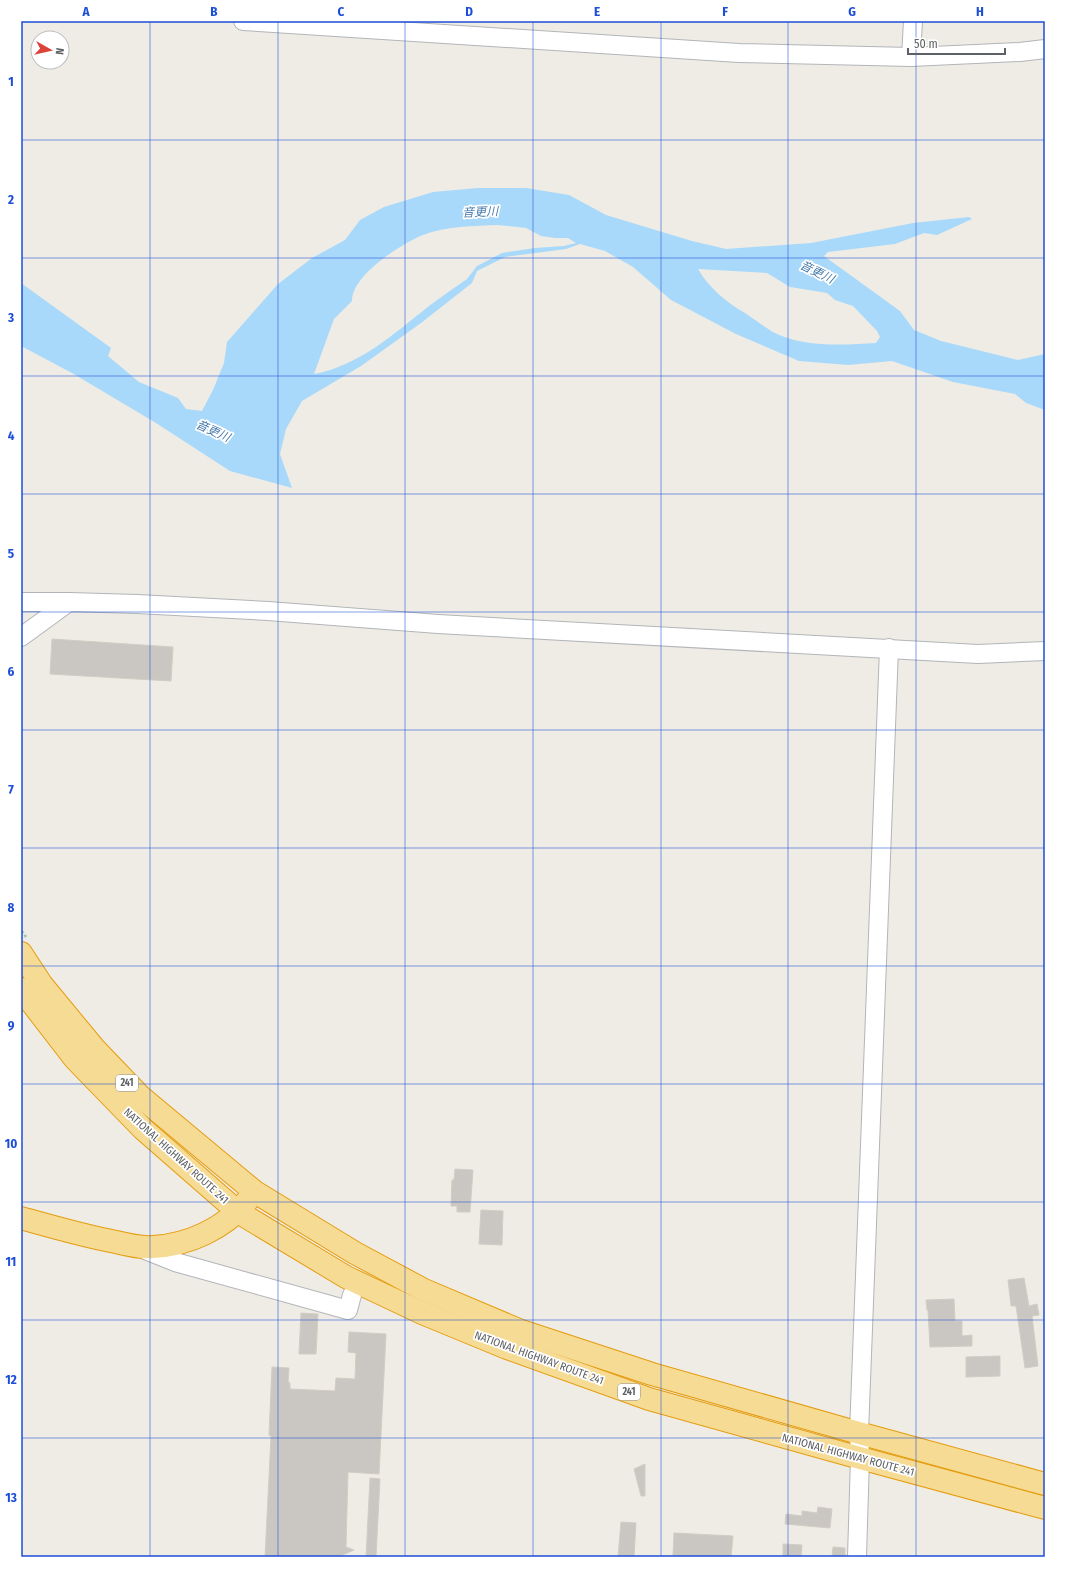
<svg xmlns="http://www.w3.org/2000/svg" width="1066" height="1578" viewBox="0 0 1066 1578" font-family="'Fira Sans Condensed','Noto Sans JP',sans-serif">
	<style>
		.water { fill: #a9d9fa; fill-rule: evenodd }
		.building { fill: #cac7c2; stroke: #d2cdc3 }
		.lines { fill: none; stroke-linecap: round; stroke-linejoin: round }
		.minor-casing { stroke: #b2b5b9; stroke-width: 20 }
		.highway-casing { stroke: #e59c0e; stroke-width: 24 }
		.path { stroke: #9dc5a7; stroke-width: 2.5; stroke-dasharray: 4 2; stroke-linecap: butt }
		.minor { stroke: #fff; stroke-width: 18 }
		.highway { stroke: #f6db94; stroke-width: 22 }
		.grid { fill: none; stroke: #1d4ed8; stroke-width: 1; stroke-opacity: 0.55 }
		.labels { text-anchor: middle; dominant-baseline: central; stroke-width: 3.5; stroke-linejoin: round; paint-order: stroke }
		.shield { fill: #fff; stroke: #8e9092; stroke-width: 1 }
		.shield-label { font-size: 10px; font-weight: bold; fill: #5d6064 }
		.street-label { font-size: 11px; fill: #5d6064; stroke: #fff }
		.water-label { font-size: 12px; font-style: italic; fill: #477aab; stroke: #fff }
		.neatline { fill: none; stroke: #1d4ed8; stroke-width: 1.5 }
		.grid-label { font-size: 13px; text-anchor: middle; font-weight: bold; fill: #1d4ed8 }
	</style>
	<rect width="100%" height="100%" fill="#eeece5"/>
	<path class="water" d="M 478,188 L 526,188 L 569,195 L 606,215 L 692,241 L 726,249 L 811,243 L 913,223 L 969,217 L 972,219 L 937,235 L 924,233 L 895,244 L 828,252 L 824,256 L 900,311 L 914,330 L 941,341 L 1018,360 L 1045,354 L 1045,410 L 1026,403 L 1015,394 L 953,382 L 892,361 L 848,365 L 799,361 L 736,334 L 671,300 L 633,267 L 605,251 L 580,244 L 566,249 L 505,257 L 477,271 L 472,283 L 421,323 L 361,366 L 302,401 L 286,429 L 280,454 L 292,488 L 230,471 L 156,423 L 72,373 L 21,346 L 21,283 L 111,348 L 108,356 L 139,382 L 178,398 L 186,409 L 202,411 L 213,390 L 224,363 L 227,342 L 278,284 L 312,258 L 345,240 L 360,220 L 384,207 L 433,192 ZM 498,225 L 526,228 L 541,236 L 555,238 L 568,238 L 576,243 L 564,246 L 535,248 L 502,253 L 477,266 L 467,279 C 454,288 441,297 429,306 C 395,333 359,366 314,374 L 334,319 L 352,301 C 352,275 401,244 423,235 C 446,226 474,226 498,225 ZM 698,269 L 767,273 L 790,287 L 827,293 L 835,300 L 853,306 L 877,331 L 880,337 L 876,343 C 843,345 804,348 773,332 C 763,326 754,319 745,313 C 726,302 709,288 698,269 Z"/>
	<g class="building">
		<path d="M 52,639 L 173,647 L 171,681 L 50,674 Z"/>
		<path d="M 455,1169 L 473,1170 L 470,1212 L 457,1212 L 457,1206 L 451,1206 L 452,1180 L 454,1180 Z"/>
		<path d="M 481,1210 L 503,1211 L 502,1245 L 479,1244 Z"/>
		<path d="M 1024,1278 L 1029,1306 L 1037,1304 L 1039,1315 L 1032,1316 L 1038,1366 L 1025,1368 L 1016,1306 L 1011,1306 L 1008,1280 Z"/>
		<path d="M 954,1299 L 955,1321 L 962,1321 L 962,1336 L 972,1335 L 972,1346 L 930,1347 L 928,1310 L 927,1310 L 926,1300 Z"/>
		<path d="M 301,1313 L 318,1314 L 316,1354 L 299,1354 Z"/>
		<path d="M 349,1332 L 386,1334 L 379,1474 L 348,1472 L 346,1547 L 354,1550 L 338,1557 L 265,1557 L 271,1436 L 269,1435 L 272,1367 L 289,1368 L 288,1382 L 290,1383 L 290,1389 L 335,1391 L 336,1378 L 355,1379 L 356,1353 L 348,1352 Z"/>
		<path d="M 1000,1356 L 1000,1376 L 966,1377 L 966,1357 Z"/>
		<path d="M 645,1464 L 645,1496 L 641,1496 L 634,1469 Z"/>
		<path d="M 370,1478 L 380,1479 L 376,1557 L 366,1557 Z"/>
		<path d="M 818,1507 L 832,1509 L 830,1528 L 785,1524 L 786,1514 L 802,1516 L 802,1511 L 817,1513 Z"/>
		<path d="M 621,1522 L 636,1523 L 634,1557 L 618,1557 Z"/>
		<path d="M 674,1533 L 733,1536 L 731,1557 L 673,1556 Z"/>
		<path d="M 783,1544 L 802,1545 L 801,1557 L 783,1556 Z"/>
		<path d="M 833,1547 L 845,1548 L 845,1557 L 832,1557 Z"/>
	</g>
	<g class="lines">
		<g class="minor-casing">
			<g id="minor">
				<path d="M 243,21 L 739,53 L 911,57 L 1020,52 L 1045,49"/>
				<path d="M 911,57 L 913,21"/>
				<path d="M 21,602 L 69,602"/>
				<path d="M 21,637 L 69,602 L 137,604 L 268,611 L 438,624 L 978,654 L 1045,651"/>
				<path d="M 140,1248 L 175,1262 L 348,1310 L 352,1295"/>
				<path d="M 857,1557 L 860,1458 L 859,1433 L 889,648"/>
			</g>
		</g>
		<g class="highway-casing">
			<g id="highway">
				<path d="M 21,953 L 42,985 L 94,1048 L 141,1097 L 255,1192 L 355,1253 L 424,1290 L 521,1331 L 652,1374 L 859,1433 L 1045,1484"/>
				<path d="M 21,989 L 75,1059 L 143,1129 L 238,1212 L 346,1277 L 422,1313 L 507,1348 L 649,1399 L 860,1458 L 1045,1508"/>
				<path d="M 21,1218 C 53,1227 84,1236 116,1242 C 128,1245 141,1248 153,1247 C 188,1245 224,1229 247,1201"/>
			</g>
		</g>
		<path class="path" d="M 21,930 L 26,937"/>
		<use href="#minor" class="minor"/>
		<use href="#highway" class="highway"/>
	</g>
	<path class="grid" d="M 150,21 L 150,1557M 278,21 L 278,1557M 405,21 L 405,1557M 533,21 L 533,1557M 661,21 L 661,1557M 788,21 L 788,1557M 916,21 L 916,1557M 21,140 L 1045,140M 21,258 L 1045,258M 21,376 L 1045,376M 21,494 L 1045,494M 21,612 L 1045,612M 21,730 L 1045,730M 21,848 L 1045,848M 21,966 L 1045,966M 21,1084 L 1045,1084M 21,1202 L 1045,1202M 21,1320 L 1045,1320M 21,1438 L 1045,1438"/>
	<g class="labels">
		<g class="shield">
			<rect x="116" y="1075" width="22" height="16" rx="3"/>
			<rect x="618" y="1384" width="22" height="16" rx="3"/>
		</g>
		<g class="shield-label">
			<text x="127" y="1083">241</text>
			<text x="629" y="1392">241</text>
		</g>
		<g class="street-label">
			<text transform="translate(176 1156) rotate(42)">NATIONAL HIGHWAY ROUTE 241</text>
			<text transform="translate(539 1358) rotate(20)">NATIONAL HIGHWAY ROUTE 241</text>
			<text transform="translate(848 1455) rotate(15)">NATIONAL HIGHWAY ROUTE 241</text>
		</g>
		<g class="water-label">
			<text transform="translate(480 212) rotate(-2)">音更川</text>
			<text transform="translate(817 272) rotate(26)">音更川</text>
			<text transform="translate(213 431) rotate(24)">音更川</text>
		</g>
	</g>
	<rect width="1066" height="1578" fill="none" stroke="#ffffff" stroke-width="44"/>
	<g transform="translate(50 50) rotate(98)"><circle r="19" fill="#ffffff" stroke="#bebfc1"/>
	<path d="M0-3L7 15L0 10L-7 15Z" fill="#de433a"/>
	<text y="-6" font-size="11" font-weight="bold" text-anchor="middle" fill="#5d6064">N</text>
	</g>
	<path d="M908 48v6h97v-6" fill="none" stroke="#5d6064" stroke-width="2"/>
	<text x="914" y="48" font-size="12" fill="#5d6064" stroke="#ffffff" stroke-width="3" paint-order="stroke">50 m</text>
	<rect x="22" y="22" width="1022" height="1534" class="neatline"/>
	<g class="grid-label">
		<text x="86" y="16">A</text>
		<text x="214" y="16">B</text>
		<text x="341" y="16">C</text>
		<text x="469" y="16">D</text>
		<text x="597" y="16">E</text>
		<text x="725" y="16">F</text>
		<text x="852" y="16">G</text>
		<text x="980" y="16">H</text>
		<text x="11" y="86">1</text>
		<text x="11" y="204">2</text>
		<text x="11" y="322">3</text>
		<text x="11" y="440">4</text>
		<text x="11" y="558">5</text>
		<text x="11" y="676">6</text>
		<text x="11" y="794">7</text>
		<text x="11" y="912">8</text>
		<text x="11" y="1030">9</text>
		<text x="11" y="1148">10</text>
		<text x="11" y="1266">11</text>
		<text x="11" y="1384">12</text>
		<text x="11" y="1502">13</text>
	</g>
</svg>
